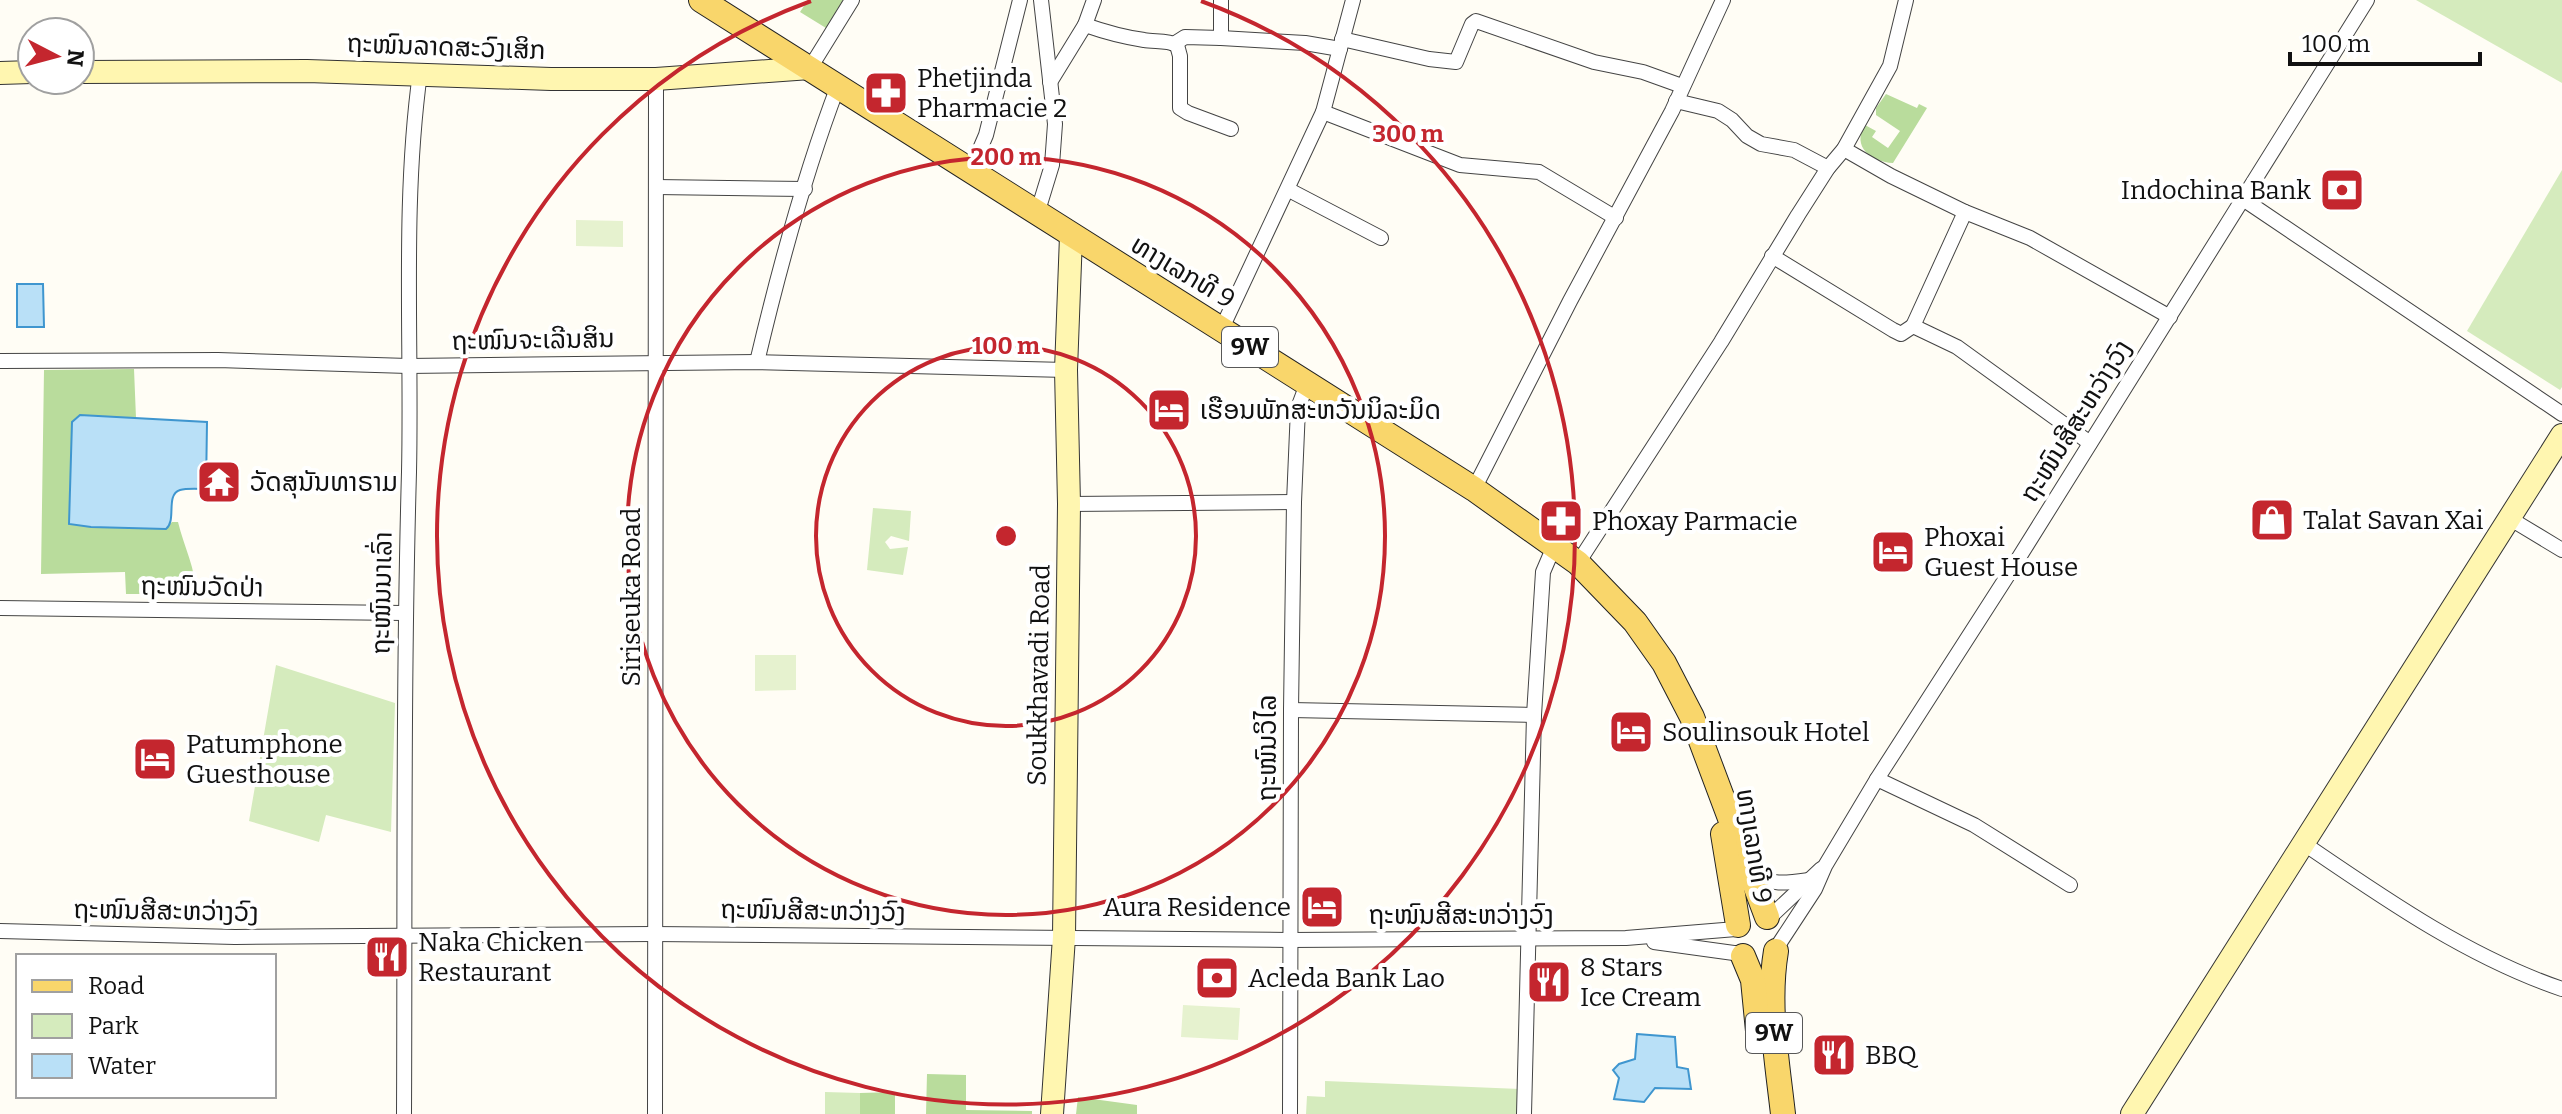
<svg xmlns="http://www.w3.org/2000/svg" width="2562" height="1114" viewBox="0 0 2562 1114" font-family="Bitter,'Noto Sans Lao',serif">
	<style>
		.green { fill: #d5ebbd }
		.forest { fill: #b9dc9c }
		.pitch { fill: #e6f2cf }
		.water { fill: #b9e0f7; stroke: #3f96cf; stroke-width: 2 }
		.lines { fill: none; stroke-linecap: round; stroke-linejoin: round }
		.street-casing { stroke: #444; stroke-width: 16 }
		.secondary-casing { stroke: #333; stroke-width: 24 }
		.primary-casing { stroke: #222; stroke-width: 26 }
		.street { stroke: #fff; stroke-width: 14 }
		.secondary { stroke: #fff6b0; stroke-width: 22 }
		.primary { stroke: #f9d66b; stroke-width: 24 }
		.ring { fill: none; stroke: #c4262e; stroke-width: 4 }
		.labels { text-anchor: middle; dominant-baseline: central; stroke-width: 8; stroke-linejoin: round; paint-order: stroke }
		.shield { fill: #fff; stroke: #585858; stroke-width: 2 }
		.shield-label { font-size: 24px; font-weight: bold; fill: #111 }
		.street-label { font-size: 26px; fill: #111; stroke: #fff }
		.poi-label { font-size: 26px; fill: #111; stroke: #fff; text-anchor: start }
		.centre { fill: #c4262e; stroke: #fff; stroke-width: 4 }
		.ring-label { font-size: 24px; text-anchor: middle; font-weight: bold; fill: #c4262e; stroke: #fff; stroke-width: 8; stroke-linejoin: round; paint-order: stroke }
	</style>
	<rect width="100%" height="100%" fill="#fffdf5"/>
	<g class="green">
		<path d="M 2416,0 L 2562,0 L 2562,83 Z"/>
		<path d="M 2562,170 L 2562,387 L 2560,390 L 2467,331 Z"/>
		<path d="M 873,508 L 911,511 L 909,541 L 891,536 L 885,542 L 890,549 L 908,547 L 903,575 L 867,570 Z"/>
		<path d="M 276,665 L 395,703 L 391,832 L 326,815 L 319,842 L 249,821 Z"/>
		<path d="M 1325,1081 L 1520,1089 L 1519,1114 L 1306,1114 L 1307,1096 L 1325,1097 Z"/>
		<path d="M 825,1092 L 860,1093 L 860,1114 L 825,1114 Z"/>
	</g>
	<g class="forest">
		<path d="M 808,0 L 843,0 L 826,28 L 800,12 Z"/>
		<path d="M 1886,94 L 1917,108 L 1919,104 L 1927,108 L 1893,163 C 1872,162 1851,147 1865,125 L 1876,131 L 1872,137 L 1888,148 L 1900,131 L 1876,115 L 1876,108 Z"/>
		<path d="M 134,369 L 136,418 L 80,415 L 91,527 L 165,529 L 172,522 L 178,522 C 184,547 196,569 196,594 L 126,594 L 125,572 L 41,574 L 44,370 Z"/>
		<path d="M 927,1074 L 966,1075 L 966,1110 L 1032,1111 L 1032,1114 L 926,1114 Z"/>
		<path d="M 895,1092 L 895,1114 L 860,1114 L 860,1093 Z"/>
		<path d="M 1078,1097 L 1137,1105 L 1137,1114 L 1076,1114 Z"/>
	</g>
	<g class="pitch">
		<path d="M 576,220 L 623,221 L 623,247 L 576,246 Z"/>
		<path d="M 755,655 L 796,655 L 796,690 L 755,691 Z"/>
		<path d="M 1183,1005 L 1240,1008 L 1238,1040 L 1181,1037 Z"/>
	</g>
	<g class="water">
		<path d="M 17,284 L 43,284 L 44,327 L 17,327 Z"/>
		<path d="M 80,415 L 207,422 L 206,489 C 199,489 187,488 180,490 C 165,495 177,520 166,529 L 91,527 L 69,524 L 72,422 Z"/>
		<path d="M 1637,1034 L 1675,1037 L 1677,1067 L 1688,1069 L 1691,1089 L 1655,1088 L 1644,1102 L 1614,1099 L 1619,1078 L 1613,1070 L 1619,1064 L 1635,1059 Z"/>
	</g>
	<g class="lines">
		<g class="street-casing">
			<g id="street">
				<path d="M 1085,25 L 1094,0"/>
				<path d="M 1221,38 L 1221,0"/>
				<path d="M 1342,39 L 1429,59 L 1456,62 L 1472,24 L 1476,21 L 1594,62 L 1643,72 L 1682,86"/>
				<path d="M 1174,44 L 1185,37 L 1221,38 L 1305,43 L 1340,49"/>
				<path d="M 810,68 L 852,0"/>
				<path d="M 1050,82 L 1085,25 C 1105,32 1123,37 1144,40 C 1154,42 1167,40 1177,45 L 1180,56 L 1180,108 L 1188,113 L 1231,129"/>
				<path d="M 1676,101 L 1718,111 L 1732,120 L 1747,136 L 1761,144 L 1794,150 L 1828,168"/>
				<path d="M 1323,112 L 1460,165 L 1539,172 L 1616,218"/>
				<path d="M 1844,149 L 1891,176 L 1965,212 L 2030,238 L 2170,317"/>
				<path d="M 971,170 L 986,135 L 1020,0"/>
				<path d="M 656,187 L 805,189"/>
				<path d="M 1289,190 L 1381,238"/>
				<path d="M 2243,199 L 2562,414"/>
				<path d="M 1037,214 L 1052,165 L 1055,124 L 1041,0"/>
				<path d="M 1772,256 L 1893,330 L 1901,334 L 1913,326 L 1957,347 L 2090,443"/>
				<path d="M 1913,326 L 1965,212"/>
				<path d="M 1222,328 L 1323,112 L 1353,0"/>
				<path d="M 0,361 L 218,360 L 408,366 L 757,362 L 1066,370"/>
				<path d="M 757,362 C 779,269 804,175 838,86"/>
				<path d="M 1474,489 L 1570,301 L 1672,111 L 1723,0"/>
				<path d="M 1069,504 L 1294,502"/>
				<path d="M 2509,518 L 2562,550"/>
				<path d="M 1578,563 L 1721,342 L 1798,215 L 1828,168 L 1844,149 L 1890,66 L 1906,0"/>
				<path d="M 0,608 L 404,613"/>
				<path d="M 1291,710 L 1534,715"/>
				<path d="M 1877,779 L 1974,825 L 2070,885"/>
				<path d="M 2303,843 C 2385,899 2468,957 2562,989"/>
				<path d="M 1752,873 C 1769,886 1788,883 1808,880"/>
				<path d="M 1769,918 L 1821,869"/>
				<path d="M 0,931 L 235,937 L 653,934 L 1290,940 L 1626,938 L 1736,929"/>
				<path d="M 1654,942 L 1741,954"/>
				<path d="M 1779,944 L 1815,889 L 1825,866 L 1877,779 L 2008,575 L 2367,0"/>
				<path d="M 404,1114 C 405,900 403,686 409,472 C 412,340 402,205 420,73"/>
				<path d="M 655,1114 L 656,79"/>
				<path d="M 1290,1114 L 1291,710 L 1294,502 L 1298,408 L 1307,384"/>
				<path d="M 1524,1114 L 1534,715 L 1543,572 L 1555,544"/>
			</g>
		</g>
		<g class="secondary-casing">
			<g id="secondary">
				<path d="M 80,72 L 307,71 L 551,79 L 656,79 L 810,68"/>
				<path d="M 0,73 L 32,72"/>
				<path d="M 1052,1114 L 1064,937 L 1069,504 L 1066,370 L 1071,236"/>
				<path d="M 2132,1114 L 2562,435"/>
			</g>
		</g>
		<g class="primary-casing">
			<g id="primary">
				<path d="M 701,0 L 1474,489 L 1578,563 L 1635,622 L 1664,663 L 1692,717 L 1767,917"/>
				<path d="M 1723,834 L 1738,925"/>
				<path d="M 1776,951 C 1767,1005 1777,1060 1783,1114"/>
				<path d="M 1743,956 L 1753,980 L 1758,1031"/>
			</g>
		</g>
		<use href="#street" class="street"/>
		<use href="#secondary" class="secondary"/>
		<use href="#primary" class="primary"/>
	</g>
	<g class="ring">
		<circle cx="1006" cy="536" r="190"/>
		<circle cx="1006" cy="536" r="379"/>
		<path d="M1201 1A569 569 0 1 1 811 1"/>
	</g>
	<defs>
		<g id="pharmacy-square" transform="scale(2.3)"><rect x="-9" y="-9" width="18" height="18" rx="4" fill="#c4262e" stroke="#fff"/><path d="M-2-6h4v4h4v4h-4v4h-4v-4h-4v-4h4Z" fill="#fff"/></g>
		<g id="bank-square" transform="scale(2.3)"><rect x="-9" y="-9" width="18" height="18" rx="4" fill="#c4262e" stroke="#fff"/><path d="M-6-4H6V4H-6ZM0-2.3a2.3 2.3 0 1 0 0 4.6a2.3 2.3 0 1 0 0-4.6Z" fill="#fff"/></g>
		<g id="hotel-square" transform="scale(2.3)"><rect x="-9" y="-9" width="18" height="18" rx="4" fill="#c4262e" stroke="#fff"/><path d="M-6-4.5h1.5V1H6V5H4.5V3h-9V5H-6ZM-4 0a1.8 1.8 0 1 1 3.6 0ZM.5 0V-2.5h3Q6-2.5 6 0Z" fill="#fff"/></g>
		<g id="temple-square" transform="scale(2.3)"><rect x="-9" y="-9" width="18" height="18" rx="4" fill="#c4262e" stroke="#fff"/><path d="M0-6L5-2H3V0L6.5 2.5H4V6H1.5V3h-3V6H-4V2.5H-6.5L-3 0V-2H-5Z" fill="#fff"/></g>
		<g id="shop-square" transform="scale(2.3)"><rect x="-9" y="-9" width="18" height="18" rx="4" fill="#c4262e" stroke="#fff"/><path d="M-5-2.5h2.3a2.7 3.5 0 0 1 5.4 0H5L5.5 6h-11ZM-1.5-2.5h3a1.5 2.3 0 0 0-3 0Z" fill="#fff"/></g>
		<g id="restaurant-square" transform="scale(2.3)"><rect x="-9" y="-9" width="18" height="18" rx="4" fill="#c4262e" stroke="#fff"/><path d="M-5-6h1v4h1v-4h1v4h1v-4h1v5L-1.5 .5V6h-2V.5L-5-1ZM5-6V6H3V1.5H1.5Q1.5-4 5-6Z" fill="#fff"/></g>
	</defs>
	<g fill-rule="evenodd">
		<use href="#pharmacy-square" x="886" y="93"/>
		<use href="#bank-square" x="2342" y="190"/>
		<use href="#hotel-square" x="1169" y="410"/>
		<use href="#temple-square" x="219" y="482"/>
		<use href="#shop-square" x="2272" y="520"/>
		<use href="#pharmacy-square" x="1561" y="521"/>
		<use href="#hotel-square" x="1893" y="552"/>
		<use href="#hotel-square" x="1631" y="732"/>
		<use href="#hotel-square" x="155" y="759"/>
		<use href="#hotel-square" x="1322" y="907"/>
		<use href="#restaurant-square" x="387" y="957"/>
		<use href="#bank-square" x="1217" y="978"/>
		<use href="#restaurant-square" x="1549" y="982"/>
		<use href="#restaurant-square" x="1834" y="1055"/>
	</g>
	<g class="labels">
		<g class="shield">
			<rect x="1222" y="327" width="56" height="40" rx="6"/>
			<rect x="1746" y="1013" width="56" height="40" rx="6"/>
		</g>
		<g class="shield-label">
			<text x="1250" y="347">9W</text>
			<text x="1774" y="1033">9W</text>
		</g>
		<g class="street-label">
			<text transform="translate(446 47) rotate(2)">ຖະໜົນລາດສະວົງເສິກ</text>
			<text transform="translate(1183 272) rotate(31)">ທາງເລກທີ 9</text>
			<text transform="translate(533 340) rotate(-1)">ຖະໜົນຈະເລີນສິນ</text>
			<text transform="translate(2076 421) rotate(-58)">ຖະໜົນສີສະຫວ່າງວົງ</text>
			<text transform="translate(202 587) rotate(1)">ຖະໜົນວັດປ່າ</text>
			<text transform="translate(382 593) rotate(-89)">ຖະໜົນນາເລົ່າ</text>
			<text transform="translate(631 597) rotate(-90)">Siriseuka Road</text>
			<text transform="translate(1039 675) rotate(-89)">Soukkhavadi Road</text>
			<text transform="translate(1267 748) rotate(-90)">ຖະໜົນວິໄລ</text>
			<text transform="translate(1754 846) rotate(81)">ທາງເລກທີ 9</text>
			<text transform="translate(166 911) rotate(1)">ຖະໜົນສີສະຫວ່າງວົງ</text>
			<text transform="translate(813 911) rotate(1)">ຖະໜົນສີສະຫວ່າງວົງ</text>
			<text x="1461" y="915">ຖະໜົນສີສະຫວ່າງວົງ</text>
		</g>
		<g class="poi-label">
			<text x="917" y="78">Phetjinda<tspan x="917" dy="30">Pharmacie 2</tspan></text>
			<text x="2311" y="190" text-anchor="end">Indochina Bank</text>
			<text x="1200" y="410">ເຮືອນພັກສະຫວັນນິລະມິດ</text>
			<text x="250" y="482">ວັດສຸນັນທາຣາມ</text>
			<text x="2303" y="520">Talat Savan Xai</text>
			<text x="1592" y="521">Phoxay Parmacie</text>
			<text x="1924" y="537">Phoxai<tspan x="1924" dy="30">Guest House</tspan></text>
			<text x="1662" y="732">Soulinsouk Hotel</text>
			<text x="186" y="744">Patumphone<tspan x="186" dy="30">Guesthouse</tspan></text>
			<text x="1291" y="907" text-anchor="end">Aura Residence</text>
			<text x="418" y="942">Naka Chicken<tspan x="418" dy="30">Restaurant</tspan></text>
			<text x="1580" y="967">8 Stars<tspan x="1580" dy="30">Ice Cream</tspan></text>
			<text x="1248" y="978">Acleda Bank Lao</text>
			<text x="1865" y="1055">BBQ</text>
		</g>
	</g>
	<circle cx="1006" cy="536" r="12" class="centre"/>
	<g class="ring-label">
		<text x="1408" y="142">300 m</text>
		<text x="1006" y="165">200 m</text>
		<text x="1006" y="354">100 m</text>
	</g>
	<rect x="16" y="954" width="260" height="144" fill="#ffffff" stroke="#a0a0a0" stroke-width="2"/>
	<rect x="32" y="980" width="40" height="12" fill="#f9d66b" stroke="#a0a0a0" stroke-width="2"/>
	<text x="88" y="994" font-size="24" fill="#111111">Road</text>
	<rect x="32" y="1014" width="40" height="24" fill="#d5ebbd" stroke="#a0a0a0" stroke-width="2"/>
	<text x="88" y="1034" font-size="24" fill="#111111">Park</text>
	<rect x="32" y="1054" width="40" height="24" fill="#b9e0f7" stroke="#a0a0a0" stroke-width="2"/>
	<text x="88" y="1074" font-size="24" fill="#111111">Water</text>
	<g transform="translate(56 56) rotate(96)"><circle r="38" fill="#ffffff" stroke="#a0a0a0" stroke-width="2"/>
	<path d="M0-6L14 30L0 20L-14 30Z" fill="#c4262e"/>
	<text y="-12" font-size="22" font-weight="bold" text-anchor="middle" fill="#111111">N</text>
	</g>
	<path d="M2290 52v12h190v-12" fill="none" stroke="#111111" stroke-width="4"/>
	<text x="2302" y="52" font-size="24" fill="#111111" stroke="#ffffff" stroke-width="6" paint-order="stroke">100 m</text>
</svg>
